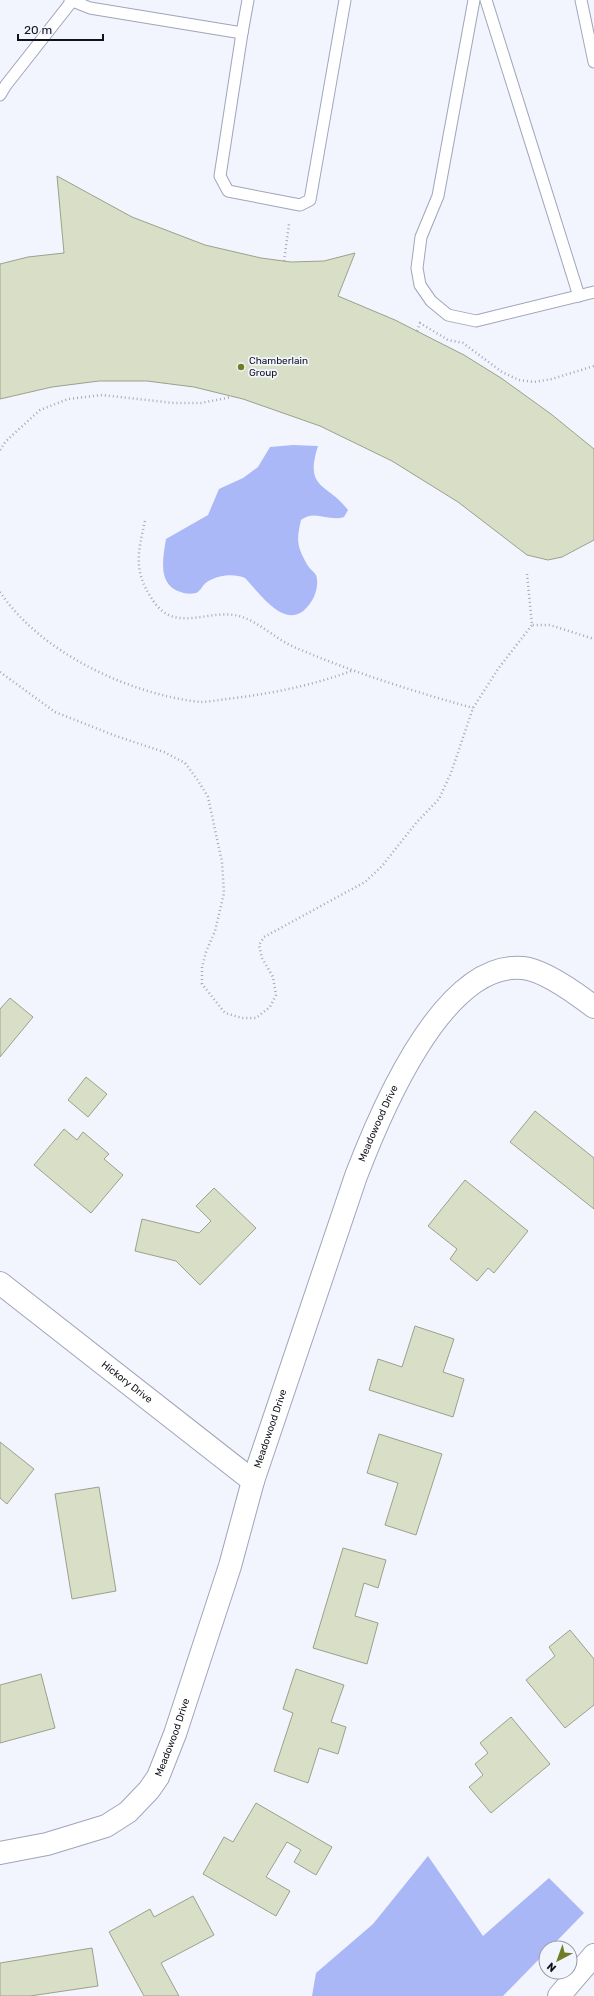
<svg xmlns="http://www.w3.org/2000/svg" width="594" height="1996" viewBox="0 0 594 1996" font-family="Rubik,sans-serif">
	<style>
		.forest { fill: #aab7f6 }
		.water { fill: #abb8f7 }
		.building { fill: #d9dec7; stroke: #9ca18b }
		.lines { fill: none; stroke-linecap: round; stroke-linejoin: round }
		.service-casing { stroke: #a0a5ba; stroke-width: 13 }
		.minor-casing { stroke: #a0a5ba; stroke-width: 24 }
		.path { stroke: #a7a9b2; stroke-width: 2.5; stroke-dasharray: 1 3; stroke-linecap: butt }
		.service { stroke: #fff; stroke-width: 11 }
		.minor { stroke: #fff; stroke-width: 22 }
		.poi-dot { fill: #717c27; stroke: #f2f4fe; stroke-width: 1.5 }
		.labels { text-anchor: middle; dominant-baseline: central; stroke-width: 3.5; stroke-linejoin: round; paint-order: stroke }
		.poi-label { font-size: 10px; fill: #11131a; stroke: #f2f4fe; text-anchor: start }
		.street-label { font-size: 10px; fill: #11131a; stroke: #f2f4fe }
	</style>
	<rect width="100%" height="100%" fill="#f2f4fe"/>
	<path class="forest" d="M 428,1856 L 483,1936 L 549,1878 L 584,1913 L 550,1948 L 546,1948 L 546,1952 L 503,1996 L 312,1996 L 316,1973 L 373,1924 Z"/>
	<path class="water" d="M 293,445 L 318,446 C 304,490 327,482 348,510 L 344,517 C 329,522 314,509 301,520 C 296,541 297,547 308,566 C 310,569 314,572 316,575 C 319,583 316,595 311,602 C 289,636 262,596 245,578 C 234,573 217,575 207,582 C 202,585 201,591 196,593 C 191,594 185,594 181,592 C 157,585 163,558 166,539 L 208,515 L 219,489 L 243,478 L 258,467 L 270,447 Z"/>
	<g class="building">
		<path d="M 57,176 L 132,217 L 205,245 L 261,258 L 291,262 L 324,261 L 355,253 L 338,296 L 395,320 L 464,355 L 501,378 L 551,414 L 594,449 L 594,540 L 562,557 L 548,560 L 527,555 L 458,502 L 392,461 L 320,426 L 243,399 L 194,387 L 147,381 L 99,381 L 52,387 L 0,399 L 0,264 L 28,257 L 64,253 Z"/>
		<path d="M 10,998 L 33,1017 L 0,1057 L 0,1009 Z"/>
		<path d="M 86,1077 L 107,1094 L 88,1117 L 68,1100 Z"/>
		<path d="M 535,1111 L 594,1158 L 594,1209 L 510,1142 Z"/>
		<path d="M 64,1129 L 77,1140 L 83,1132 L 109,1154 L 104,1159 L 123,1175 L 91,1213 L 34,1165 Z"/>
		<path d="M 465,1180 L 528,1231 L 494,1273 L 488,1268 L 477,1281 L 450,1259 L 457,1249 L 428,1226 Z"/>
		<path d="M 214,1188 L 256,1228 L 200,1285 L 176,1261 L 135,1251 L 142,1219 L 199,1233 L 211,1221 L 196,1206 Z"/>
		<path d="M 415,1326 L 454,1339 L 443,1372 L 464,1379 L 453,1417 L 369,1390 L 378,1359 L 402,1367 Z"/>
		<path d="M 379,1434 L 442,1454 L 416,1535 L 385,1525 L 398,1483 L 367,1473 Z"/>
		<path d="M 0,1442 L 34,1469 L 7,1504 L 0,1498 Z"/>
		<path d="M 99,1487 L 116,1591 L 72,1599 L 55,1494 Z"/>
		<path d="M 343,1548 L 386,1560 L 378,1588 L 364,1583 L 355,1616 L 378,1623 L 367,1664 L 313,1648 Z"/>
		<path d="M 570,1630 L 594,1659 L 594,1705 L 565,1728 L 526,1680 L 555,1656 L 549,1647 Z"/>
		<path d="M 296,1669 L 344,1685 L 331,1722 L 346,1727 L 338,1754 L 319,1748 L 308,1783 L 274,1771 L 293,1713 L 283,1709 Z"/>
		<path d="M 41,1674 L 55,1728 L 0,1743 L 0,1685 Z"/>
		<path d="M 511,1717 L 550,1764 L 491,1813 L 469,1787 L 483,1775 L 475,1764 L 488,1753 L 480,1743 Z"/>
		<path d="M 256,1803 L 332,1847 L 316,1875 L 294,1862 L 301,1850 L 287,1842 L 266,1877 L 290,1891 L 276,1916 L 203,1874 L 224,1837 L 233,1842 Z"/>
		<path d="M 193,1896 L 214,1935 L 161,1963 L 179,1996 L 144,1996 L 109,1932 L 150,1909 L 154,1917 Z"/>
		<path d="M 92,1948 L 98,1986 L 30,1996 L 0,1996 L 0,1963 Z"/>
	</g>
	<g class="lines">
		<g class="service-casing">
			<g id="service">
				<path d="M 70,0 L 90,8 L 242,33 L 248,0"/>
				<path d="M 474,0 L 438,196 L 421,237 L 417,268 L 420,285 L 431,301 L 448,315 L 476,321 L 594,292"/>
				<path d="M 486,0 L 579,296"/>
				<path d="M 581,0 L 594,62"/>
				<path d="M 242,33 L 220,176 L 228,191 L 300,205 L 310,200 L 345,0"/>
				<path d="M 0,95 L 6,85 L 72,1"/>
			</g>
		</g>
		<g class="minor-casing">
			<g id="minor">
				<path id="s1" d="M 0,1283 L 253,1481"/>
				<path id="s2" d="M 0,1853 L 47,1844 L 106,1826 L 128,1812 L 149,1790 L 158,1777 L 175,1734 L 230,1566 L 253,1481 L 356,1176 C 379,1116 442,960 523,968 C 544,970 577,994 594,1007"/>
				<path d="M 559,1996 L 594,1955"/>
			</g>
		</g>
		<g class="path">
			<path d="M 284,261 L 289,224"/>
			<path d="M 417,331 L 420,323 L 448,340 L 463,343 L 502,372 L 519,380 L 534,382 L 552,379 L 594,366"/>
			<path d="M 0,450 L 6,441 L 40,410 L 68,399 L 102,395 L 174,403 L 201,403 L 232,397"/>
			<path d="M 145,521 C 138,552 133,571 152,599 C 155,604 162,612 167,614 C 188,626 218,608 242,617 C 260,623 276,639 294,647 C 352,672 412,691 473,708"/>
			<path d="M 527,574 L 532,625 L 550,625 L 594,639"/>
			<path d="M 0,592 C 41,653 129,694 200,702 C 208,702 218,700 227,699 C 269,694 311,686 351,671"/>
			<path d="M 0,672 L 55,712 L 116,736 L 164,752 L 185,763 L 197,779 L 208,797 L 222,862 L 224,893 L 215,931 L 206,952 L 202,967 L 202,984 L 225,1013 L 242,1018 L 256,1018 L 270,1007 L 276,995 L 273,977 L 262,958 L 259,945 L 264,937 L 365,882 L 382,866 L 416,823 L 439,799 L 451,773 L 473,708 L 498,669 L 532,625"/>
		</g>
		<use href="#service" class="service"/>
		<use href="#minor" class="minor"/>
	</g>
	<circle class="poi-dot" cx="241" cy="367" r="4"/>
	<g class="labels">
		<g class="poi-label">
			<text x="249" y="361">Chamberlain<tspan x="249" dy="12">Group</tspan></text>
		</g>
		<g class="street-label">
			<text stroke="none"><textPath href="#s2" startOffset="872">Meadowood Drive</textPath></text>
			<text stroke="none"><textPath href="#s1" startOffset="161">Hickory Drive</textPath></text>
			<text stroke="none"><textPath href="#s2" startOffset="548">Meadowood Drive</textPath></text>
			<text stroke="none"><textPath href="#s2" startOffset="224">Meadowood Drive</textPath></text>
		</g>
	</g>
	<g transform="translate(558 1960) rotate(221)"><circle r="19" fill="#f2f4fe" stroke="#989aa3"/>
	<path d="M0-3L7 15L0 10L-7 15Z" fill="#717c27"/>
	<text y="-6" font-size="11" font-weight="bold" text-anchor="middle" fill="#11131a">N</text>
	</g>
	<path d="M18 34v6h85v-6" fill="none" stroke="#11131a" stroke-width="2"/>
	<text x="24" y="34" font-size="12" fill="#11131a" stroke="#f2f4fe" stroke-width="3" paint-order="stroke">20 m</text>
</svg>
